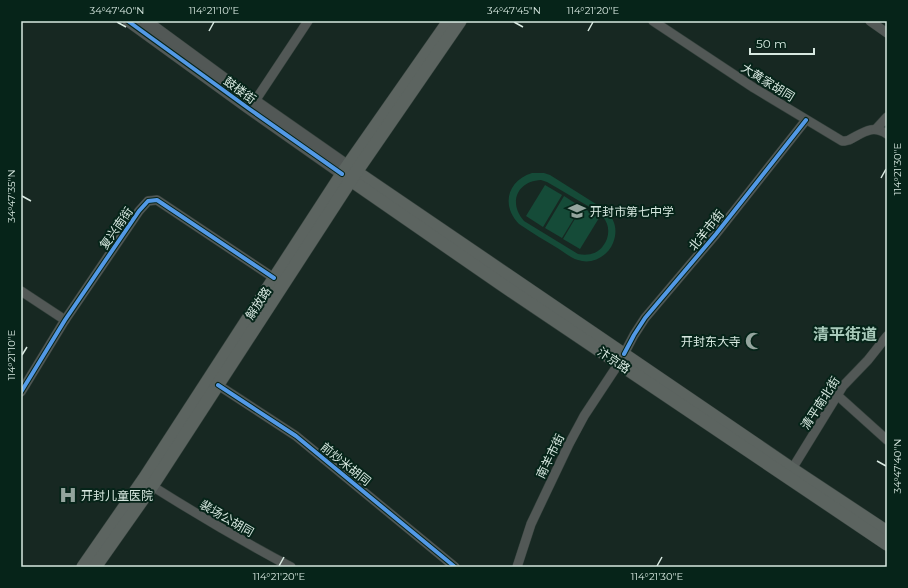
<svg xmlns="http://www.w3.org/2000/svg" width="908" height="588" viewBox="0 0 908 588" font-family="Montserrat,'Noto Sans SC',sans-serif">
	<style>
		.pitch { fill: #154b38; fill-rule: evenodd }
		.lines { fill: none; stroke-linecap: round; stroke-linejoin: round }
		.minor-casing { stroke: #34413c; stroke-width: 10 }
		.tertiary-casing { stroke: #34413c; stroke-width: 12 }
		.secondary-casing { stroke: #34413c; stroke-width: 14 }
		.minor { stroke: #525856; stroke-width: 9 }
		.tertiary { stroke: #525856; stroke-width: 11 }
		.secondary { stroke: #5c6460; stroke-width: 13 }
		.cycleway-casing { stroke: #062419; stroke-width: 6 }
		.cycleway { stroke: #5399e6; stroke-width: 4 }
		.ticks { fill: none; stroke: #d8e9e1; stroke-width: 1.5 }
		.labels { text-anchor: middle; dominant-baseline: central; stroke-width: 4; stroke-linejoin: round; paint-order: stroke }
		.street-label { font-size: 12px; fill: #d8e9e1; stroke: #062419 }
		.poi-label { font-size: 12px; fill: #d8e9e1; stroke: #062419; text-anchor: start }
		.district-label { font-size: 16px; font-weight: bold; fill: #a9cabb; stroke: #062419 }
		.neatline { fill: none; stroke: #d8e9e1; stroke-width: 1.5 }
		.ticks-label { font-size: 10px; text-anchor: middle; fill: #d8e9e1 }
	</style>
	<rect width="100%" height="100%" fill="#172822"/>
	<g class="pitch">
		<path d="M 532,173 L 544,173 L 550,175 L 607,211 C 615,220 618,231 613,243 C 608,256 592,265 578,260 C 571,258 565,253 559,249 C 546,241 532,233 519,224 C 501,206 507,181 532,173 ZM 541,180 L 547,182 C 561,190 574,198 588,206 C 593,209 600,212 603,217 C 610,225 610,237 603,246 C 597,254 588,256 578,254 L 524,221 C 508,203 517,181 541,180 Z"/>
		<path d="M 545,185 L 562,195 L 543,227 L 526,216 Z"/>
		<path d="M 564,196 L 581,207 L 562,238 L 545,228 Z"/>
		<path d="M 582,207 L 599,218 L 580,249 L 563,239 Z"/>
	</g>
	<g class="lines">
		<g class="minor-casing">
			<g id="minor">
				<path d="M 653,21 L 754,88 L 842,141 L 845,141 L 849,140 C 863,133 872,124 887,134"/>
				<path d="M 870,21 L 887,33"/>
				<path d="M 255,101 L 308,21"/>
				<path d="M 876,129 L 887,117"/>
				<path d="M 21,291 L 65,320"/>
				<path d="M 624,354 L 634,335 L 645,318 L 716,234 L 806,120"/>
				<path d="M 218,385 L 296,436 L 455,567"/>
				<path d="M 21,392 L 65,320 L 139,211 L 148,201 L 157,200 L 274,278"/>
				<path d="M 837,395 L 887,440"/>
				<path d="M 792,469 L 843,386 L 868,360 L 887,336"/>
				<path d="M 152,486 C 198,515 244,542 291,567"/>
				<path d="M 517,567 L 531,524 L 569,444 L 584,416 L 619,363"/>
			</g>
		</g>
		<g class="tertiary-casing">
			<g id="tertiary">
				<path d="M 128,21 L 248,108 L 342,174"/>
				<path d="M 146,21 L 255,101 L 348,166"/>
			</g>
		</g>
		<g class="secondary-casing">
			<g id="secondary">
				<path d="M 349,167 L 792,469 L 887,532"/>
				<path d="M 342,174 L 501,284 L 887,544"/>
				<path d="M 83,567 L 144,479 L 342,174 L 449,21"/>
				<path d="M 95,567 L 152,486 L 356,172 L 460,21"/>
			</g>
		</g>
		<use href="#minor" class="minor"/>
		<use href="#tertiary" class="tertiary"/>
		<use href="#secondary" class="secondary"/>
		<g class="cycleway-casing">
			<g id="cycleway">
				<path d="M 128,21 L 248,108 L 342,174"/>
				<path d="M 624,354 L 634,335 L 645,318 L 716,234 L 806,120"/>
				<path d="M 218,385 L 296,436 L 455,567"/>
				<path d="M 21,392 L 65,320 L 139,211 L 148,201 L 157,200 L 274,278"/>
			</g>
		</g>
		<use href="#cycleway" class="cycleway"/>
	</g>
	<path class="ticks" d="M 117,22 L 126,27M 514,22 L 523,27M 209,31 L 214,22M 588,31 L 593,22M 881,178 L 886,169M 22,196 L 31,201M 22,355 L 27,347M 877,461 L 886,466M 279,566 L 284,557M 657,566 L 662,557"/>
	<defs>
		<g id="school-bare" transform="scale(1.38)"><path d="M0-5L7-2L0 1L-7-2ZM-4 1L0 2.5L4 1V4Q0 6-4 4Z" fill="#94a59e" stroke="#062419" stroke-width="2.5" paint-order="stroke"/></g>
		<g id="mosque-bare" transform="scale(1.38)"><path d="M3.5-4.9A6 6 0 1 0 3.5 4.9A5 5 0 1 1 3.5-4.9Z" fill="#94a59e" stroke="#062419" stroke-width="2.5" paint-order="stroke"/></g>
		<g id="hospital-bare" transform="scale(1.38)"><path d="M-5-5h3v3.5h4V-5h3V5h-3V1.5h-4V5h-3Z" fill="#94a59e" stroke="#062419" stroke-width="2.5" paint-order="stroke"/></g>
	</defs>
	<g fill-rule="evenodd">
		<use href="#school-bare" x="577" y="211"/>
		<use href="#mosque-bare" x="754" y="341"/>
		<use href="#hospital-bare" x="68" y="495"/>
	</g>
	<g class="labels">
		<g class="street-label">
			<text transform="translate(768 82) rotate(32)">大黄家胡同</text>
			<text transform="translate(240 90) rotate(36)">鼓楼街</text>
			<text transform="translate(116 228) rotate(-55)">复兴南街</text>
			<text transform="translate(706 230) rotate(-51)">北羊市街</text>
			<text transform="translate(258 303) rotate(-57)">解放路</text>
			<text transform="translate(614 360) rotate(34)">汴京路</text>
			<text transform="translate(820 403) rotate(-57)">清平南北街</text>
			<text transform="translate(550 456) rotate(-64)">南羊市街</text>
			<text transform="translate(346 464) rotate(39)">前炒米胡同</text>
			<text transform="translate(227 518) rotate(30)">裴场公胡同</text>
		</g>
		<g class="poi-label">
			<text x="590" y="211">开封市第七中学</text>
			<text x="741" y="341" text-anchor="end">开封东大寺</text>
			<text x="81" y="495">开封儿童医院</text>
		</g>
		<g class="district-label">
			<text x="845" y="334">清平街道</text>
		</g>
	</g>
	<rect width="908" height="588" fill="none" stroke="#062419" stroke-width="44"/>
	<path d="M750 48v6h64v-6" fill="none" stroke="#d8e9e1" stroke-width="2"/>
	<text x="756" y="48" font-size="12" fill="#d8e9e1" stroke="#062419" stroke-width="3" paint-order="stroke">50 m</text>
	<rect x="22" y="22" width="864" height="544" class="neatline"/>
	<g class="ticks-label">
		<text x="117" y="14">34°47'40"N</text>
		<text x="214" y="14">114°21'10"E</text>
		<text x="514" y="14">34°47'45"N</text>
		<text x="593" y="14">114°21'20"E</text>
		<text transform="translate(897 169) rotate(-90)" y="4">114°21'30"E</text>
		<text transform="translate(11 196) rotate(-90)" y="4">34°47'35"N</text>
		<text transform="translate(11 355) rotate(-90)" y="4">114°21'10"E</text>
		<text transform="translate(897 466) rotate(-90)" y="4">34°47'40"N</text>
		<text x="279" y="580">114°21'20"E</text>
		<text x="657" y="580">114°21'30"E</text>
	</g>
</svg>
